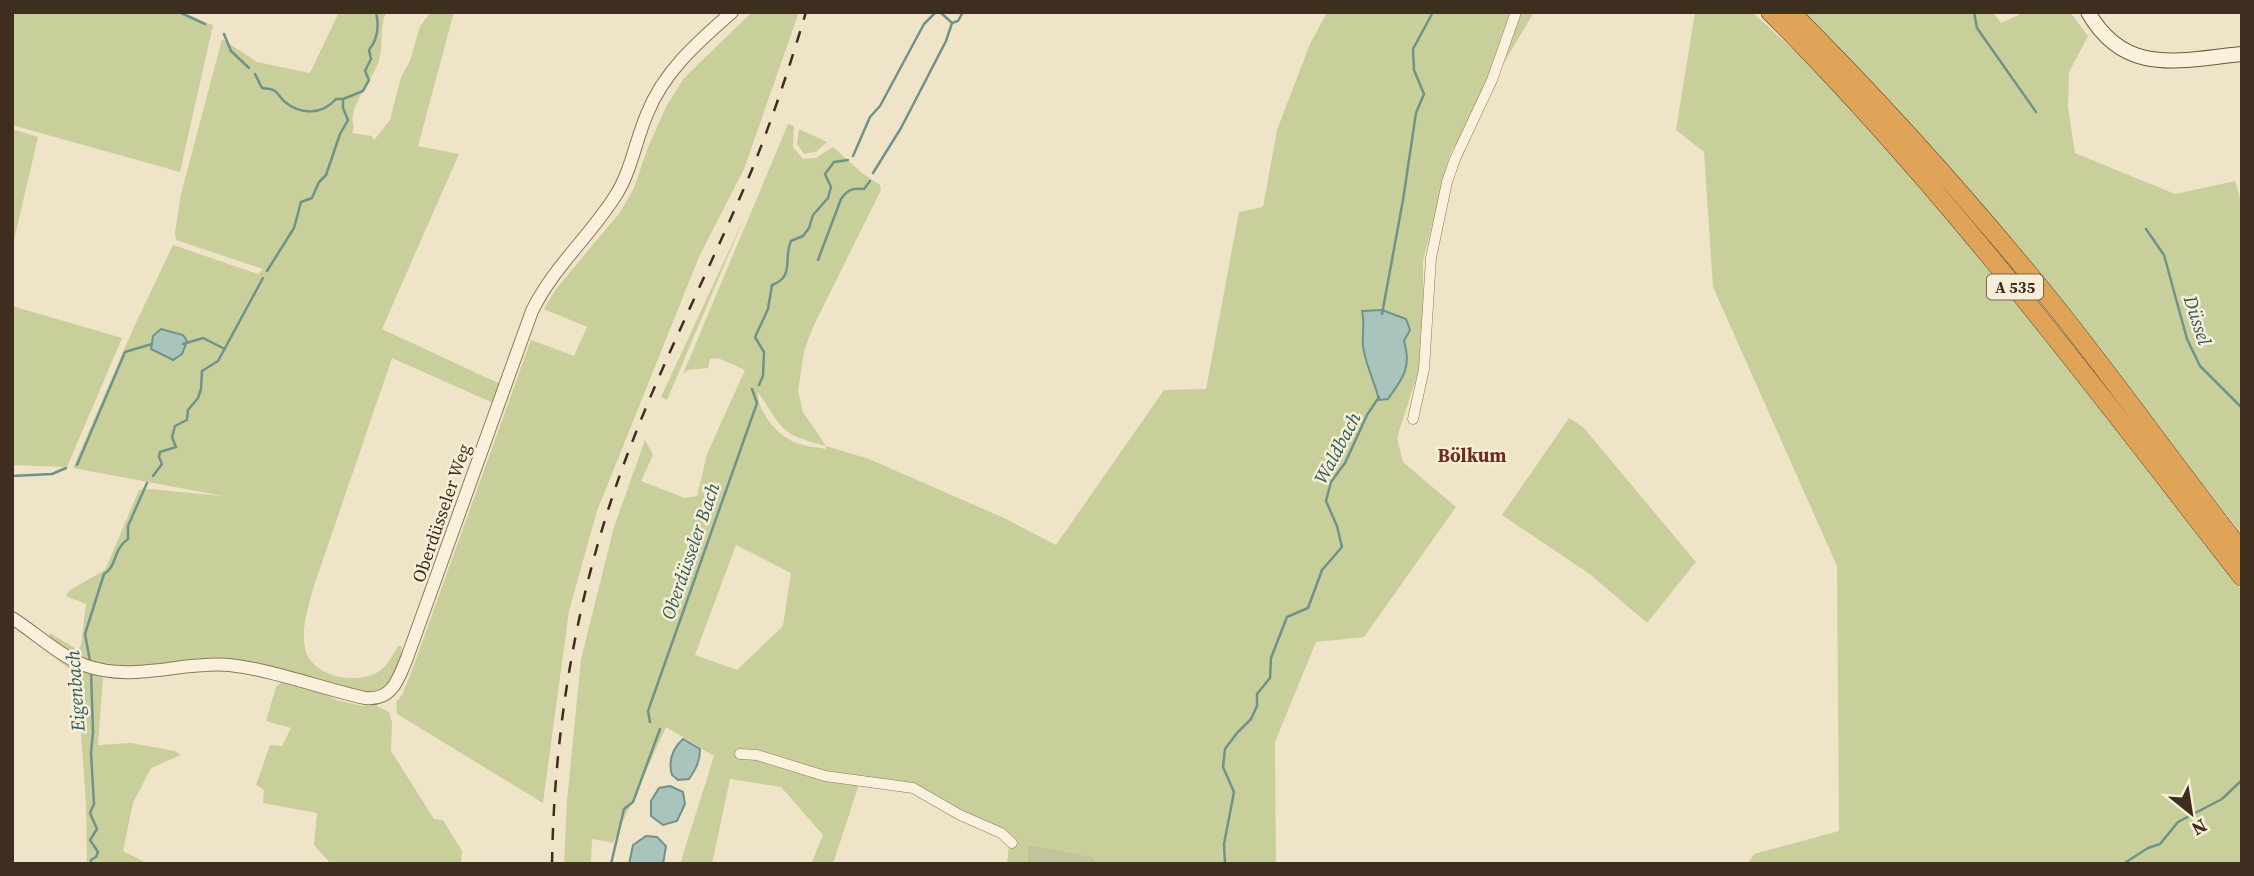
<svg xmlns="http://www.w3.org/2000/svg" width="2254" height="876" viewBox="0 0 2254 876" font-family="'Source Serif 4',serif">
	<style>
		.green { fill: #c9cf9b; fill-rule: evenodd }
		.cemetery { fill: #bfc49a }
		.water { fill: #a9c4bc; stroke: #6f938a; stroke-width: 2 }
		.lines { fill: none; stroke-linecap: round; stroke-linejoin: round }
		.stream { stroke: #6f938a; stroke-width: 2.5 }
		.minor-casing { stroke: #8d765c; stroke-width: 11 }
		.tertiary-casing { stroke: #8d765c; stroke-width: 14 }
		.secondary-casing { stroke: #6f573f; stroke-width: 16 }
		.motorway-casing { stroke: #5b4430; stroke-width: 19 }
		.minor { stroke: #faf1dc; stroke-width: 10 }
		.tertiary { stroke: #faf1dc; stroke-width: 12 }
		.secondary { stroke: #faf1dc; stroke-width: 14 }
		.motorway { stroke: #e0a458; stroke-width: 18 }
		.rail { stroke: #3d2e20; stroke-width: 2.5; stroke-dasharray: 12 12; stroke-linecap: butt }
		.labels { text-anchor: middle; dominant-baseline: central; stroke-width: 5; stroke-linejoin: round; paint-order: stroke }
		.shield { fill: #f7eed8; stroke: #756857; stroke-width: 2 }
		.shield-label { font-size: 16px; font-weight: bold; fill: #3d2e20 }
		.street-label { font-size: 18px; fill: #3d2e20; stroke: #f7eed8 }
		.water-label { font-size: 19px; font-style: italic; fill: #2f5d5a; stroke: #f7eed8 }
		.neighbourhood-label { font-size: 19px; font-weight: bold; fill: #6b2e1e; stroke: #f7eed8 }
	</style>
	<rect width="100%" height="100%" fill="#f0e4c8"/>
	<g class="green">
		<path d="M 12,12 L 173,12 L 213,25 L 180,172 L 12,125 Z"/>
		<path d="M 339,12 L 386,12 C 378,30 385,48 377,66 C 369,84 347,109 354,128 L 352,133 L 372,136 L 374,140 L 390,120 L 401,77 L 410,61 L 420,26 L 431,12 L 454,12 L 418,146 L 459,154 L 382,329 L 500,384 L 493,403 L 392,358 L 313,589 C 308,608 301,628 305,648 C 311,677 355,685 378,672 C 388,666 392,656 398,646 L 402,647 L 401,652 L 403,653 L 389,686 L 372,694 L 244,663 L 124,668 L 100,664 L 72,654 L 49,637 L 50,633 L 78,650 L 81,645 L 86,604 L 66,596 L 70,590 L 105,570 L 139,490 L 150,489 L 223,496 L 73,468 L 133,329 L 173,245 L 258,274 L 263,269 L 176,240 L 175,233 L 181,194 L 222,39 L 257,62 L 310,73 Z"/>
		<path d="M 752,12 L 799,12 L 744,169 L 699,257 L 597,511 L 569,611 L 543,803 L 397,714 L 396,702 L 402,695 L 411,673 L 531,340 L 574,356 L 587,327 L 544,309 L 556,289 L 621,211 L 634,188 L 648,147 L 666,107 L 684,78 Z"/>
		<path d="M 1327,12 L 1534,12 L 1450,154 L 1423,261 L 1423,322 L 1432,328 L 1397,438 L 1403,462 L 1456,507 L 1364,637 L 1316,642 L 1275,742 L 1276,864 L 1094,864 L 1095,857 L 1028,845 L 1028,864 L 1007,864 L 1009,842 L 920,793 L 859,784 L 833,864 L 811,864 L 823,835 L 781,787 L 730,779 L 712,864 L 680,864 L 714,756 L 666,727 L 613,843 L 592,839 L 591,864 L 564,864 L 567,801 L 581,659 L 614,527 L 645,440 L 653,455 L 641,481 L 685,498 L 697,496 L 707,454 L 745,370 L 718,358 L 710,359 L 708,368 L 688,370 L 683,374 L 788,124 L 794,126 L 793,147 L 803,159 L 816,158 L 833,147 L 862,173 L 880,185 L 881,190 L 813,327 L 804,351 L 798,391 L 803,412 L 826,446 L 869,459 L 1004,518 L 1056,545 L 1164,390 L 1206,389 L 1239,212 L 1263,207 L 1277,130 L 1310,44 ZM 758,392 C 783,429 779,434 826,446 L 826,449 C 815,447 802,446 792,441 C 776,434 757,410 758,392 ZM 736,545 L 791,573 L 783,626 L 737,670 L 695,655 Z"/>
		<path d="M 1695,12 L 1752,12 L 1809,64 L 1871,129 L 1993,270 L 2242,591 L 2242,864 L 1747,864 L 1754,854 L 1839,831 L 1837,566 L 1713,287 L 1704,152 L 1676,130 Z"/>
		<path d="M 1803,12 L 1993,12 L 2001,23 L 2025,12 L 2070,12 L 2088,36 L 2069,72 L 2068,107 L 2075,153 L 2175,194 L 2235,181 L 2242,204 L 2242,534 L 2164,436 Z"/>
		<path d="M 12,129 L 38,137 L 14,240 L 12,240 Z"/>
		<path d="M 799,129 L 827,142 L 816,152 L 804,154 L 797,144 Z"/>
		<path d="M 745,216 L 667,400 L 661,397 Z"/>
		<path d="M 12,306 L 122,338 L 67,467 L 12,465 Z"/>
		<path d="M 1569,418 L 1583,427 L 1696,562 L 1647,623 L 1591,575 L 1502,515 Z"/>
		<path d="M 37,640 L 82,670 L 103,678 L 98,745 L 131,743 L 175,751 L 181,755 L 151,768 L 133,803 L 123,851 L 149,864 L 87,864 L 86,803 L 81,736 L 85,691 L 78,676 L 34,641 Z"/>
		<path d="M 282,681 L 325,693 L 336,700 L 363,706 L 375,705 L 389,712 L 392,722 L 391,751 L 434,819 L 443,820 L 462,851 L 461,864 L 331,864 L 314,845 L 317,813 L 263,803 L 264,790 L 256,785 L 270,745 L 282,746 L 291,728 L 266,721 L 276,687 Z"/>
	</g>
	<path class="cemetery" d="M 1028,845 L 1095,857 L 1094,864 L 1028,864 Z"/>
	<g class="water">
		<path d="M 1382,310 L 1406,319 L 1410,330 L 1404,341 C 1412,367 1403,378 1388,399 L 1379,400 C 1375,382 1365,364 1363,346 C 1362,334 1365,323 1362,311 Z"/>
		<path d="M 161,329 L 183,335 L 187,341 L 182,354 L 173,360 L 151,349 L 153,336 Z"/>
		<path d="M 683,739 L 700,749 C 700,761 696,769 689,779 L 678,780 L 672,775 C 668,761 672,749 683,739 Z"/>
		<path d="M 670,786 L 683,792 L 685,804 L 677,821 L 663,825 L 651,816 L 651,801 L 659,788 Z"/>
		<path d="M 646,836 L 657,837 L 666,846 L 663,864 L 629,864 L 633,845 Z"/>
	</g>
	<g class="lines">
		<g class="stream">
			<path d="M 179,12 L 205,24"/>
			<path d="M 940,12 L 952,23"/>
			<path d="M 1974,12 L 1977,28 L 2036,112"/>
			<path d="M 952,23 L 958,21 L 963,12"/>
			<path d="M 224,34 L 231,51 L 249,68"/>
			<path d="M 255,74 L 262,88 C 265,89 269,88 273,90 C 277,91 281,99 285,102 C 301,115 322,115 336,99 L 342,99"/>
			<path d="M 853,156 L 870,117 L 880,106 L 924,24 L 936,12"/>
			<path d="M 873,173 L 901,128 L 946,41 L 952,23"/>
			<path d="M 2146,229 L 2164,255 L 2187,339 L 2200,366 L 2242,408"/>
			<path d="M 818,260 L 841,199 C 848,189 853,188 864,189 L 870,181"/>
			<path d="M 267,271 L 294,228 L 301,202 L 312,198 L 319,182 L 326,175 L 340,134 L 348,120 L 343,108 L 343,99 L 363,91 L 369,80 L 365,71 L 371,59 L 369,50 C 378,39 379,25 376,12"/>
			<path d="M 1382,314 L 1403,200 L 1416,113 L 1424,94 L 1414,70 L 1413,49 L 1433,12"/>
			<path d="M 183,344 L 203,338 L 225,349"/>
			<path d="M 759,385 L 763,376 L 764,352 L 755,337 L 768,309 L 772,285 C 795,277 783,259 791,241 L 803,236 L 809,228 L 813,215 L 828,198 L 831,187 L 825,174 L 834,162 L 848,160"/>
			<path d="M 77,465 L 125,352 L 152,344"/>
			<path d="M 12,476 L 52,474 L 66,468"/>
			<path d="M 153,476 L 162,464 L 159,457 L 160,452 L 176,447 L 172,437 L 175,426 L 187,420 L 188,410 L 198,398 L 201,389 L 202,371 L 218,361 L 263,278"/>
			<path d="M 90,661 L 85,634 L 104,574 C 117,567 113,549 128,539 L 128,526 L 147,483"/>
			<path d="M 650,722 L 648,711 L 757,403 L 752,389"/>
			<path d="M 91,864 L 91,860 L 96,857 L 98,852 L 90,840 L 97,829 L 90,813 L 94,804 L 91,753 L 93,732 L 91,671"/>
			<path d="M 611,864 L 624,809 L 633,802 L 660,729"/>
			<path d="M 1225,864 L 1224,844 L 1234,792 L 1223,767 L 1225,749 L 1237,733 L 1251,719 L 1257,706 L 1257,694 L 1270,678 L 1271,658 L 1287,617 L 1308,608 L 1322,570 L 1342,547 L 1337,526 L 1326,501 L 1331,482 L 1345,463 L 1367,415 L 1379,397"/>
			<path d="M 2123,864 L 2148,848 L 2160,844 L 2178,822 L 2222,799 L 2242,780"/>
		</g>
		<g class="minor-casing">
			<g id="minor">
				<path d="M 1413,419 L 1424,369 L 1431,258 L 1447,182 L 1455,159 L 1492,80 L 1516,12"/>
				<path d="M 740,754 L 757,755 L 825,776 L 913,788 L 960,815 L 1001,833 L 1012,843"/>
			</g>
		</g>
		<g class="tertiary-casing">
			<path id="tertiary" d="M 12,618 C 36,633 58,655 84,665 C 132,683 181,661 229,665 C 274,670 320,688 365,698 C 392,701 398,680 407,658 L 532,311 C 553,268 588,238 614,198 C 631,173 635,142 647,114 C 664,71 698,42 732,12"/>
		</g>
		<g class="secondary-casing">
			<path id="secondary" d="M 2088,12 C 2125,77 2179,60 2242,54"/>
		</g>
		<g class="motorway-casing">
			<g id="motorway">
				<path d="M 1770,12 C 1944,186 2091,383 2242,577"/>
				<path d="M 1791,12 C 1883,104 1970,201 2051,301 C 2117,383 2177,469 2242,551"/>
			</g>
		</g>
		<use href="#minor" class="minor"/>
		<use href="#tertiary" class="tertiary"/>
		<use href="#secondary" class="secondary"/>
		<use href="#motorway" class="motorway"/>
		<path class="rail" d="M 552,864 C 554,741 572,621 610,504 C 647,390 704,283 751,172 C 772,120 790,66 806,12"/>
	</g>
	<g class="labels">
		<rect class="shield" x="1987" y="274.5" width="56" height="25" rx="5"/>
		<g class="shield-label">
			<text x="2015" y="287">A 535</text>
		</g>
		<g class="street-label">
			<text transform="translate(441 513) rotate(-71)">Oberdüsseler Weg</text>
		</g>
		<g class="water-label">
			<text transform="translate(2198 320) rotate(72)">Düssel</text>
			<text transform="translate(1337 448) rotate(-62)">Waldbach</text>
			<text transform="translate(690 551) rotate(-71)">Oberdüsseler Bach</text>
			<text transform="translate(75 691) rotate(-94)">Eigenbach</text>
		</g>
		<g class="neighbourhood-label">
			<text x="1472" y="455">Bölkum</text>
		</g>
	</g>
	<rect width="2254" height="876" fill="none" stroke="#3d2e20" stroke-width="28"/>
	<g transform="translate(2191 813) rotate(150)" stroke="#f7eed8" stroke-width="5" paint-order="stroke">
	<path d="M0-5L12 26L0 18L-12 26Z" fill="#3d2e20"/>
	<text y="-10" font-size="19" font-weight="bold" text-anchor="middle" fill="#3d2e20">N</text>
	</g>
</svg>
